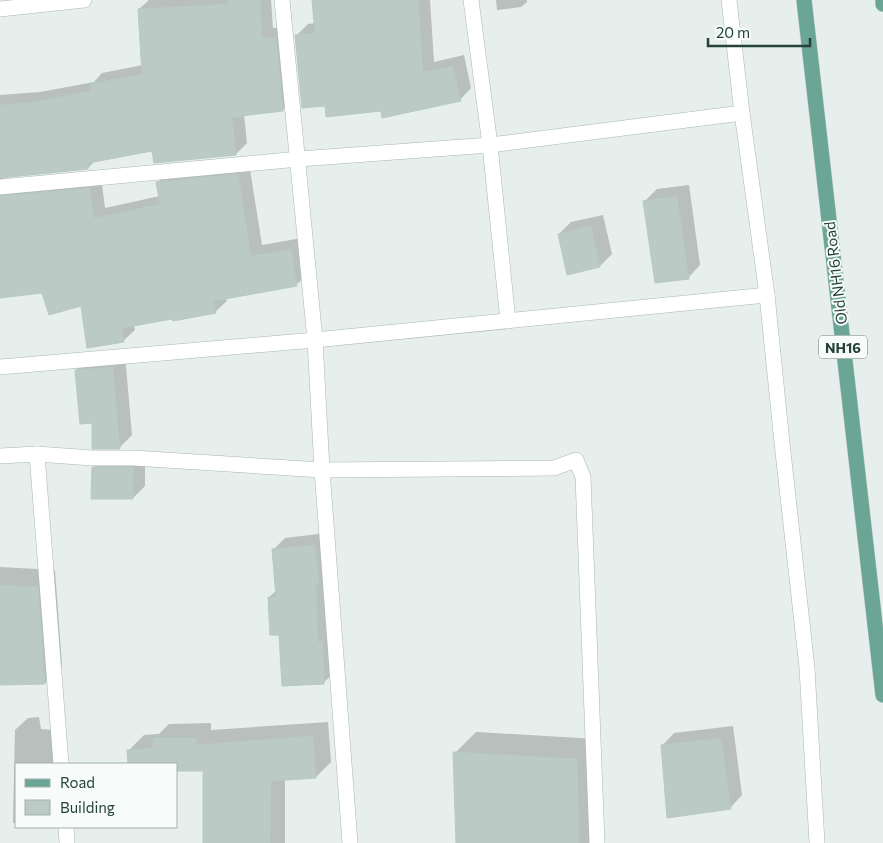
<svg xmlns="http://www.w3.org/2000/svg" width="883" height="843" viewBox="0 0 883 843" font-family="Commissioner,sans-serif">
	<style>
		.shadow { fill: #0003 }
		.building { fill: #bbcac4; stroke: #b8c9c2 }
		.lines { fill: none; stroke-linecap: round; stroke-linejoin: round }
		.minor-casing { stroke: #a8b8b2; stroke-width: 16 }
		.tertiary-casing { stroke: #a8b8b2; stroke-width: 16 }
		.primary-casing { stroke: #c2cac8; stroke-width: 16 }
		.minor { stroke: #fff; stroke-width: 15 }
		.tertiary { stroke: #fff; stroke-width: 15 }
		.primary { stroke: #6aa596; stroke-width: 15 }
		.labels { text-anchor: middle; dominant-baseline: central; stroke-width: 4; stroke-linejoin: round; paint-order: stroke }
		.shield { fill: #f7fbf9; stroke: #637a73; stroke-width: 1 }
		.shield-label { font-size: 14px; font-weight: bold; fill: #24423a }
		.street-label { font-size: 15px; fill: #24423a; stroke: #f7fbf9 }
	</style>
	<rect width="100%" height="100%" fill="#e6efeb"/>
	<g class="shadow">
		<path d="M 149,0 L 271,0 L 273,28 L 287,26 L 294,98 L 283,110 L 244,114 L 247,143 L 236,154 L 153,149 L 95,161 L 88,168 L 3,176 L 4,182 L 101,177 L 105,208 L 160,196 L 158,182 L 169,171 L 249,163 L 262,245 L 302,238 L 308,274 L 296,285 L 226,298 L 227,301 L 215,312 L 173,317 L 134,325 L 135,330 L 123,341 L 82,304 L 43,292 L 0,297 L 0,95 L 40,92 L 94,82 L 102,73 L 143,65 L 139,9 Z"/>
		<path d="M 313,0 L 430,0 L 434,62 L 464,55 L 471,88 L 460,100 L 382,110 L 326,104 L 296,36 L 308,24 L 316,23 Z"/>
		<path d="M 496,0 L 527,0 L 527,2 L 521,7 L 497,10 Z"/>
		<path d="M 689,185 L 700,265 L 688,278 L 645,201 L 657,189 Z"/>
		<path d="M 603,215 L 612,254 L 600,266 L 559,234 L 571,222 Z"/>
		<path d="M 125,355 L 132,435 L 120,447 L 93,447 L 94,421 L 76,370 L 88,358 Z"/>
		<path d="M 105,456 L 145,456 L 145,486 L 133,498 L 93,468 Z"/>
		<path d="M 327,533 L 336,671 L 323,683 L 281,634 L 269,597 L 277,590 L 273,550 L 285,538 Z"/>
		<path d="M 0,567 L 55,570 L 62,665 L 45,683 L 0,673 Z"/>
		<path d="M 39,717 L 41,729 L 62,731 L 64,764 L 16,764 L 16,823 L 13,823 L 15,730 L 28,718 Z"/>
		<path d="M 328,722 L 331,762 L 316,777 L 285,779 L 285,843 L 204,843 L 204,770 L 176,764 L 129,764 L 129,750 L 144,735 L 159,734 L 169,724 L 211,723 L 211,730 Z"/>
		<path d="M 733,726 L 742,795 L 730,808 L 662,746 L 674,733 Z"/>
		<path d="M 476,732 L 597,739 L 601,843 L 458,843 L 455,753 Z"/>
	</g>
	<g class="building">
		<path d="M 228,0 L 260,0 L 262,38 L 276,37 L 283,111 L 232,117 L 236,155 L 154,163 L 152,151 L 88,163 L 88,169 L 0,178 L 0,105 L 28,103 L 91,91 L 90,84 L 142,74 L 138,9 L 228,4 Z"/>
		<path d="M 312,0 L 418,0 L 423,72 L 453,66 L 461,101 L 382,118 L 381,111 L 326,117 L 325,106 L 302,108 L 295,35 L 315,33 Z"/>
		<path d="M 238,174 L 251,256 L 291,249 L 297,286 L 214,301 L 216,313 L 173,321 L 172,319 L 122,328 L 124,342 L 87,348 L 81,306 L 49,315 L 42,293 L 0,298 L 0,196 L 90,188 L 94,218 L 160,204 L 156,182 Z"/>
		<path d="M 677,196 L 689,279 L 655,283 L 643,201 Z"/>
		<path d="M 591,226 L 600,267 L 567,275 L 558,234 Z"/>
		<path d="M 113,367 L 120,449 L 92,449 L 92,423 L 80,424 L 75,370 Z"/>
		<path d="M 92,467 L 133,467 L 133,499 L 91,499 Z"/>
		<path d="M 315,545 L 319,584 L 316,584 L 318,642 L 323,641 L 324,684 L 282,686 L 279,635 L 270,635 L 268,597 L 276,597 L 272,549 Z"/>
		<path d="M 0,585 L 38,587 L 45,684 L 0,685 Z"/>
		<path d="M 313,736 L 316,778 L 271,781 L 270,843 L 203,843 L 203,771 L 176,771 L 176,764 L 128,764 L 127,750 L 153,748 L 153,738 L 196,738 L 196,745 Z"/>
		<path d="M 721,738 L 731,809 L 667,818 L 661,745 Z"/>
		<path d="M 453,752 L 577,759 L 579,843 L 456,843 Z"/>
	</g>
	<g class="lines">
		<g class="minor-casing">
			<g id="minor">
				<path d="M 282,0 L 315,340 L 322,470 L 350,843"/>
				<path d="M 471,0 L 490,145 L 508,321"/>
				<path d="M 0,9 L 84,0"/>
				<path d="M 0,187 L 299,159 L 490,145 L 742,113"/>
				<path d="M 0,367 L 315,340 L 767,295"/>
				<path d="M 37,454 L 61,764"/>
				<path d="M 0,456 L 37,454 L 92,458 L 133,458 L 322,470 L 554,468 L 576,460 L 583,477 L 597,843"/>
				<path d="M 66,827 L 67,843"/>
			</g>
		</g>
		<g class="tertiary-casing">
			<path id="tertiary" d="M 729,0 L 742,113 L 767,295 L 782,443 L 807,668 L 817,843"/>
		</g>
		<g class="primary-casing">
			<g id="primary">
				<path d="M 804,0 L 883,695"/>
				<path d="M 883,0 L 883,4"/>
			</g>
		</g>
		<use href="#minor" class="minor"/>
		<use href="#tertiary" class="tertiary"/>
		<use href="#primary" class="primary"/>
	</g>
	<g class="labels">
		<rect class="shield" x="819" y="335.5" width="48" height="23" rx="4"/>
		<g class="shield-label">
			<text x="843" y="347">NH16</text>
		</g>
		<g class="street-label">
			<text transform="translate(835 273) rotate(-97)">Old NH16 Road</text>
		</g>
	</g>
	<rect x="15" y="763" width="162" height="65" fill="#f7fbf9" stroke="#a3b1ad"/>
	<rect x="25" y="779" width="25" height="8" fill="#6aa596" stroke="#a3b1ad"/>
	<text x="60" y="788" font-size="15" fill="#24423a">Road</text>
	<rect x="25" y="800" width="25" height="15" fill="#bbcac4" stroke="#a3b1ad"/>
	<text x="60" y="813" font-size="15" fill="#24423a">Building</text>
	<path d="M708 38v8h102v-8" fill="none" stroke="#24423a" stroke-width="2.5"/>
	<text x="716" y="38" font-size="15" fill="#24423a" stroke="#f7fbf9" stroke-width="4" paint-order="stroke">20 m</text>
</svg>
